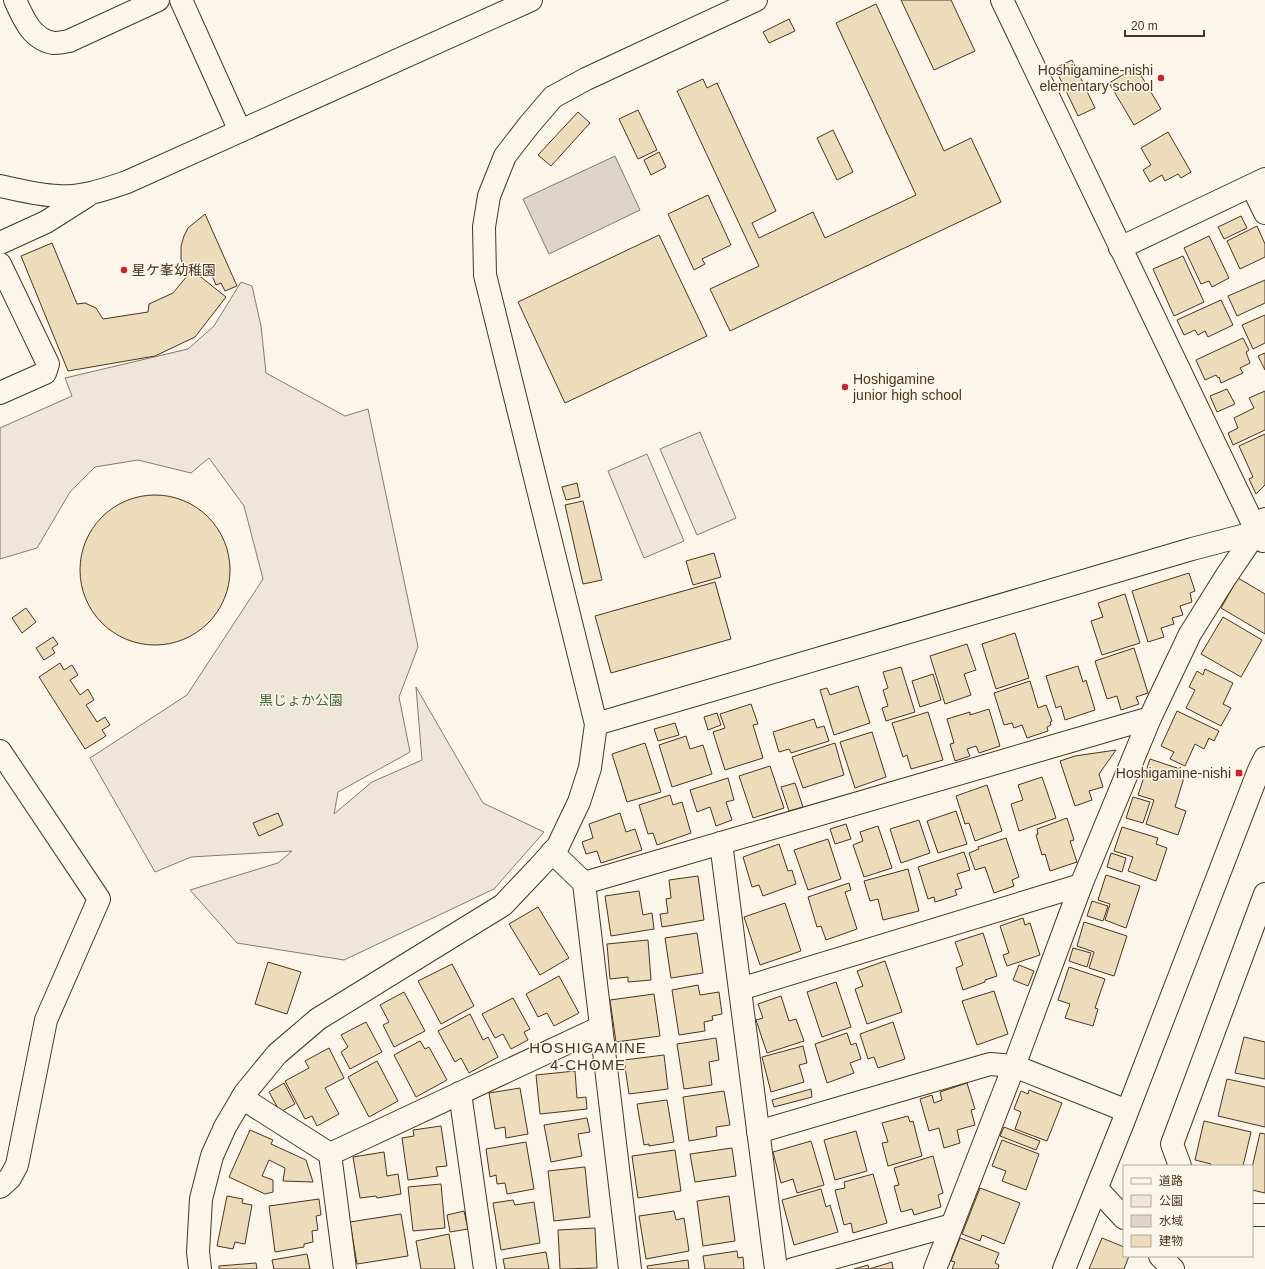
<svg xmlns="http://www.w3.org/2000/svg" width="1265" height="1269" viewBox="0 0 1265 1269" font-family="Helvetica,'Noto Sans JP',sans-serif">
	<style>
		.green { fill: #ede6d9; stroke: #887966 }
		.water { fill: #dcd4c6; stroke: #887966 }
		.building { fill: #ecdcbc; stroke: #4a3520 }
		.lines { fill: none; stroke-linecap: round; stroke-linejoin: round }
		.minor-casing { stroke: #4a3520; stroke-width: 24 }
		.tertiary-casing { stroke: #4a3520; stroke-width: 24 }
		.minor { stroke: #fbf6e9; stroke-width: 22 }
		.tertiary { stroke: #fbf6e9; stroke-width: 22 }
		.poi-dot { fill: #c62828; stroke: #fbf6e9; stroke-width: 1.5 }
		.labels { text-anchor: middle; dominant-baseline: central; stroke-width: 3; stroke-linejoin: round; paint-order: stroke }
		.poi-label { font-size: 14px; fill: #4a3520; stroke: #fbf6e9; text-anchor: end }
		.park-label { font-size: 14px; fill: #436837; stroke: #fbf6e9 }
		.neighbourhood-label { font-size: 15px; letter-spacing: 1px; fill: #4a3520; stroke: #fbf6e9 }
	</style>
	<rect width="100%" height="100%" fill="#fbf6e9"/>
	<g class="green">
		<path d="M 241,282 L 252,286 L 261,326 L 266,373 L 345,416 L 368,409 L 418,647 L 399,697 L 410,752 L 338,792 L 334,814 L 372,782 L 422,760 L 416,687 L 483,803 L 544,832 L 494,889 L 344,960 L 237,943 L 190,890 L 278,863 L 292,851 L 191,857 L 155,872 L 90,758 L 187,695 L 263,579 L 244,506 L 209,458 L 191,473 L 138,460 L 95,467 L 70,492 L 37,548 L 0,559 L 0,428 L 72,396 L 65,378 L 188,349 L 214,326 Z"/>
		<path d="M 700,432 L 736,518 L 697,535 L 660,449 Z"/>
		<path d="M 647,454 L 684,541 L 644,558 L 608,471 Z"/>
	</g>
	<path class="water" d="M 615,156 L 640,210 L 549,254 L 523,199 Z"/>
	<g class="building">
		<path d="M 901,0 L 951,0 L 975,51 L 934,70 Z"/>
		<path d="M 876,4 L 944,151 L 971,138 L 1001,202 L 730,331 L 710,289 L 759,266 L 677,91 L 703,79 L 707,88 L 717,83 L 776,211 L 752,223 L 759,238 L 813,212 L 825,238 L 916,195 L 836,23 Z"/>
		<path d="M 789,19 L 795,31 L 769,43 L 763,32 Z"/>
		<path d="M 1072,60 L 1095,108 L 1078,116 L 1055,68 Z"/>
		<path d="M 1136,67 L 1161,109 L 1134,125 L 1109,83 Z"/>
		<path d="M 638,110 L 657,150 L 638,159 L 619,119 Z"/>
		<path d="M 578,112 L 590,123 L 551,166 L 538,155 Z"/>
		<path d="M 833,130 L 853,172 L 837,180 L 817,138 Z"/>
		<path d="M 1168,132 L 1191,172 L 1181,178 L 1178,174 L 1165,181 L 1162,175 L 1150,182 L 1143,170 L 1151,165 L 1141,148 Z"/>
		<path d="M 659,152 L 666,167 L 651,175 L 644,160 Z"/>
		<path d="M 708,195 L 731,245 L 702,259 L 705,264 L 694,270 L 668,214 Z"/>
		<path d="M 205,214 L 237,286 L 225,291 L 221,283 L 216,285 L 210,271 L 203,274 L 199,266 L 186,272 L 181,259 L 181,246 L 184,236 L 188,228 Z"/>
		<path d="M 1241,216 L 1247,228 L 1224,239 L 1218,227 Z"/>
		<path d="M 1257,226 L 1265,244 L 1265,257 L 1240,269 L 1227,241 Z"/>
		<path d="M 659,235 L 707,336 L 565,403 L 518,302 Z"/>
		<path d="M 1209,236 L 1229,278 L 1212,287 L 1209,281 L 1201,284 L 1184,248 Z"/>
		<path d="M 52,243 L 77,304 L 85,303 L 96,308 L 103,319 L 148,312 L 149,304 L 173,293 L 192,270 L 226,297 L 195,337 L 155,356 L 68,371 L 21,256 Z"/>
		<path d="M 1183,256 L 1204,302 L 1174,316 L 1153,269 Z"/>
		<path d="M 1265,280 L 1265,303 L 1237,316 L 1228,296 Z"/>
		<path d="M 1221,300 L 1233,325 L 1208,337 L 1205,331 L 1198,335 L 1195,330 L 1184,335 L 1177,320 Z"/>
		<path d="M 1265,315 L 1265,343 L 1253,349 L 1242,325 Z"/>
		<path d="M 1243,338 L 1249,350 L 1246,352 L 1250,363 L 1240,368 L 1243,373 L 1221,383 L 1219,377 L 1218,378 L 1216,375 L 1205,380 L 1196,360 Z"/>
		<path d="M 1265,353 L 1265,370 L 1258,356 Z"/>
		<path d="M 1227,389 L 1235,404 L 1217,412 L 1210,396 Z"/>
		<path d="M 1265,391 L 1265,430 L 1233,445 L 1228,433 L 1238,428 L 1234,418 L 1254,408 L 1249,398 Z"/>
		<path d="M 1265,434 L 1265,485 L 1256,494 L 1249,479 L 1253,477 L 1239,446 Z"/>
		<path d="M 577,483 L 580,497 L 566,500 L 562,487 Z"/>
		<circle cx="155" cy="570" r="75"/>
		<path d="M 583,501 L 602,580 L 583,584 L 565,505 Z"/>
		<path d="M 714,553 L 721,577 L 693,585 L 686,561 Z"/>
		<path d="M 1189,573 L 1195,591 L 1190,593 L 1192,602 L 1180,606 L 1183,615 L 1172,618 L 1174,624 L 1161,628 L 1164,637 L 1148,642 L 1132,591 Z"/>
		<path d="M 1238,578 L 1265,594 L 1265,634 L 1221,608 Z"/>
		<path d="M 715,582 L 731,639 L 611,673 L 595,616 Z"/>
		<path d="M 1125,594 L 1140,643 L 1102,655 L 1091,621 L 1103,617 L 1098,603 Z"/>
		<path d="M 26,608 L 36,622 L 22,633 L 12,618 Z"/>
		<path d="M 1223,617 L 1262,640 L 1241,677 L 1201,654 Z"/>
		<path d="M 1015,633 L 1029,678 L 996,689 L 982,644 Z"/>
		<path d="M 53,637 L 58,644 L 52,648 L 55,653 L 44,660 L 36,648 Z"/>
		<path d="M 967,644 L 976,670 L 964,674 L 971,695 L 945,704 L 930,656 Z"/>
		<path d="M 1134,648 L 1148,693 L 1136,697 L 1139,704 L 1121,710 L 1117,696 L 1107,699 L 1095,661 Z"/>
		<path d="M 60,663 L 64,670 L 72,665 L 78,675 L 70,680 L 80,695 L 88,689 L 94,700 L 86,705 L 97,722 L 105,717 L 110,725 L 102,730 L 106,736 L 85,749 L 39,677 Z"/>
		<path d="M 1078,666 L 1083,682 L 1086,680 L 1095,710 L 1065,720 L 1061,706 L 1056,708 L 1046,676 Z"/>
		<path d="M 901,667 L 915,712 L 886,721 L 882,708 L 888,706 L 883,690 L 888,688 L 883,672 Z"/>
		<path d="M 1205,669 L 1233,683 L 1223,704 L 1231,708 L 1221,726 L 1186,708 L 1195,690 L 1189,687 L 1197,671 L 1203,675 Z"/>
		<path d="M 933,674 L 941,700 L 920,707 L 912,681 Z"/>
		<path d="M 1030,681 L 1038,708 L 1046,705 L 1052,721 L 1050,722 L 1051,725 L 1047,727 L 1048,731 L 1027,738 L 1022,725 L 1014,728 L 1012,723 L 1004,725 L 994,693 Z"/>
		<path d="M 858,686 L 870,723 L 834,735 L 820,690 L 827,688 L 830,695 Z"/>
		<path d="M 751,704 L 758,724 L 753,725 L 763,758 L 725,770 L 713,732 L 725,728 L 720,714 Z"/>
		<path d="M 989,709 L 1000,746 L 979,753 L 976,746 L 967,749 L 970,756 L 955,761 L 950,744 L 954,743 L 947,719 L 970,712 L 970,715 Z"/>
		<path d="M 1177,711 L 1219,731 L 1214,741 L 1209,738 L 1204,749 L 1195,744 L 1185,766 L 1170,759 L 1174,752 L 1161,746 Z"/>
		<path d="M 928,712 L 943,760 L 911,769 L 907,755 L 903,757 L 892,723 Z"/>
		<path d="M 717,713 L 721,725 L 708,730 L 704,717 Z"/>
		<path d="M 814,719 L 817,728 L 824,726 L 829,741 L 791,753 L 789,749 L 779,752 L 773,732 Z"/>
		<path d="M 675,723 L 679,735 L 658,741 L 654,729 Z"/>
		<path d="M 872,732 L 886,777 L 855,788 L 840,742 Z"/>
		<path d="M 686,736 L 690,749 L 703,745 L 712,774 L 672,787 L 659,745 Z"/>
		<path d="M 645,743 L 661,792 L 627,802 L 612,754 Z"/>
		<path d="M 835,743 L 844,775 L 803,788 L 792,757 Z"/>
		<path d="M 1116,750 L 1099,774 L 1103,787 L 1089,791 L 1092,800 L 1075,806 L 1060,761 L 1075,756 Z"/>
		<path d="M 1150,759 L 1186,771 L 1175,807 L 1186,811 L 1178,835 L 1146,824 L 1154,800 L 1138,795 Z"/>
		<path d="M 770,766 L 784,808 L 753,818 L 739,776 Z"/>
		<path d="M 1042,777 L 1056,818 L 1019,831 L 1011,804 L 1023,800 L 1018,785 Z"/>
		<path d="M 728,778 L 734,800 L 726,802 L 732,820 L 716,826 L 710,807 L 697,812 L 690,790 Z"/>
		<path d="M 795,783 L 803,807 L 789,811 L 781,787 Z"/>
		<path d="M 987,785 L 1002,831 L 975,841 L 969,823 L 965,824 L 956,796 Z"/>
		<path d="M 670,795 L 673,805 L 682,802 L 691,833 L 657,845 L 653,833 L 648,834 L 639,805 Z"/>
		<path d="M 1133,797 L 1150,802 L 1143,823 L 1126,818 Z"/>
		<path d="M 956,811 L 967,844 L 938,853 L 927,821 Z"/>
		<path d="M 278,813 L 283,825 L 259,836 L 253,823 Z"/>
		<path d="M 620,813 L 626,832 L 635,829 L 642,850 L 601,863 L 597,851 L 586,854 L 582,842 L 593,838 L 589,824 Z"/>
		<path d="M 1067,818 L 1074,840 L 1070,841 L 1077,862 L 1050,871 L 1045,854 L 1042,855 L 1036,835 L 1038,834 L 1037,829 Z"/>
		<path d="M 919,820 L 930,853 L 901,863 L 890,829 Z"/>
		<path d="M 846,824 L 851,839 L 835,844 L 830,829 Z"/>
		<path d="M 878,826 L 892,868 L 864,877 L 853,845 L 863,841 L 860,832 Z"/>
		<path d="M 1122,827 L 1158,838 L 1156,844 L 1167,848 L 1156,881 L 1128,871 L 1133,857 L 1114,851 Z"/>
		<path d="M 1006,838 L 1019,877 L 1012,880 L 1014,886 L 994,893 L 985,867 L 975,870 L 969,853 L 979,849 L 978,847 Z"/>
		<path d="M 828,839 L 841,879 L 808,890 L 794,850 Z"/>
		<path d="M 779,844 L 788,871 L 792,870 L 796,884 L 763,896 L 759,885 L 752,887 L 743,857 Z"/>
		<path d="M 964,852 L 970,870 L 957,874 L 962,888 L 955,890 L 957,895 L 935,902 L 934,897 L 928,899 L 918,867 Z"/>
		<path d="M 1111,853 L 1126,858 L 1122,872 L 1107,867 Z"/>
		<path d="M 908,869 L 919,911 L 883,920 L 878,899 L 870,901 L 864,881 Z"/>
		<path d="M 1106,875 L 1140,886 L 1126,928 L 1105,920 L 1110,904 L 1098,900 Z"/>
		<path d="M 698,876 L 704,920 L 662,927 L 660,914 L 668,913 L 666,899 L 671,898 L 669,880 Z"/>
		<path d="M 849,883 L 851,890 L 845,892 L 857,929 L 826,940 L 821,926 L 817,927 L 808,897 Z"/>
		<path d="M 639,891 L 643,915 L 652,913 L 654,929 L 611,936 L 605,896 Z"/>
		<path d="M 1092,901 L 1108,906 L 1103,921 L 1087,916 Z"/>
		<path d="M 785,903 L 801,951 L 760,965 L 744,917 Z"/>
		<path d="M 538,907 L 569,958 L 540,975 L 509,924 Z"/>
		<path d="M 1023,918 L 1025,925 L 1030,923 L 1040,955 L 1007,966 L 1003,955 L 1009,953 L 1000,926 Z"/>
		<path d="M 1084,922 L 1127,936 L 1114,976 L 1089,968 L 1094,952 L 1077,946 Z"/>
		<path d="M 697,933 L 703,973 L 671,978 L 665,938 Z"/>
		<path d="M 983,933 L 997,976 L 985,980 L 985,982 L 963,990 L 956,968 L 963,965 L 955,942 Z"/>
		<path d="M 648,940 L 651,980 L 628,982 L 628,977 L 610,979 L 607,944 Z"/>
		<path d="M 1073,948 L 1091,953 L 1087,967 L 1069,961 Z"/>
		<path d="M 885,961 L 902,1012 L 867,1024 L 855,989 L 863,986 L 857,971 Z"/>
		<path d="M 268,962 L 301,972 L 287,1014 L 255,1004 Z"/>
		<path d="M 452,964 L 474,1006 L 441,1024 L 418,981 Z"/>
		<path d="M 1019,965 L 1034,971 L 1028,986 L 1013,980 Z"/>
		<path d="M 1069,967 L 1105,979 L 1095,1008 L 1098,1009 L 1093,1026 L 1065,1018 L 1070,1004 L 1058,1000 Z"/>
		<path d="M 559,976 L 579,1013 L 554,1026 L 547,1013 L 538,1017 L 526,994 Z"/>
		<path d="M 836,982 L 851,1027 L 822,1037 L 807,992 Z"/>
		<path d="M 698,985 L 700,995 L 719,992 L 722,1014 L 712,1016 L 713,1020 L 704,1022 L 705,1031 L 679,1035 L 672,990 Z"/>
		<path d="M 994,991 L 1008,1034 L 977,1045 L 962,1001 Z"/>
		<path d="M 404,992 L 425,1031 L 394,1047 L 383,1025 L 389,1022 L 380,1005 Z"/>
		<path d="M 654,994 L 660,1036 L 616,1042 L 610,1000 Z"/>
		<path d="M 781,996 L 789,1021 L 796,1019 L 804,1041 L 767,1053 L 756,1020 L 763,1018 L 758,1004 Z"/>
		<path d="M 513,998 L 530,1029 L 524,1032 L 528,1040 L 511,1049 L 503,1034 L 495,1038 L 482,1014 Z"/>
		<path d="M 470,1014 L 483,1040 L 488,1037 L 498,1057 L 469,1073 L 461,1058 L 455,1062 L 438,1031 Z"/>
		<path d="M 366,1022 L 382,1052 L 350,1069 L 341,1052 L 348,1047 L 341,1035 Z"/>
		<path d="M 893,1022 L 905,1059 L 878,1068 L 874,1057 L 868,1059 L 860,1034 Z"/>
		<path d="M 847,1033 L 851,1045 L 856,1043 L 861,1059 L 850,1063 L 854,1073 L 827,1083 L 815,1044 Z"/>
		<path d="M 1244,1037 L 1265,1042 L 1265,1079 L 1235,1073 Z"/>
		<path d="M 716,1038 L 719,1060 L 709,1062 L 712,1085 L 684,1089 L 677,1044 Z"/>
		<path d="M 420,1041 L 425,1049 L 429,1047 L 447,1080 L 416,1097 L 394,1055 Z"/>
		<path d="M 803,1046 L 807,1063 L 799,1065 L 804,1082 L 771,1092 L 762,1057 Z"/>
		<path d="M 329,1048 L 344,1078 L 325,1088 L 339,1114 L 317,1126 L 312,1116 L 305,1119 L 285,1081 L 309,1068 L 305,1061 Z"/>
		<path d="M 664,1055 L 668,1089 L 629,1094 L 624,1060 Z"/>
		<path d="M 377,1061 L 398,1101 L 369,1117 L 348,1077 Z"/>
		<path d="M 575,1071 L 577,1098 L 586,1097 L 587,1109 L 540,1114 L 536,1075 Z"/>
		<path d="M 1227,1079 L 1265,1087 L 1265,1127 L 1218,1116 Z"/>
		<path d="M 284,1083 L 295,1104 L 280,1112 L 269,1092 Z"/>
		<path d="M 967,1083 L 975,1109 L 971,1110 L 975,1125 L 957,1130 L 960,1143 L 944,1148 L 939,1128 L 929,1131 L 920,1099 L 932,1095 L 934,1103 L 942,1100 L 940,1092 Z"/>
		<path d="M 520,1088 L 528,1134 L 506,1138 L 505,1127 L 495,1129 L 489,1093 Z"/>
		<path d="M 811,1089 L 812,1097 L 774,1107 L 772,1100 Z"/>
		<path d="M 1029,1090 L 1062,1103 L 1047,1141 L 1015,1129 L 1021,1112 L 1014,1109 L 1021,1091 L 1028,1094 Z"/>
		<path d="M 724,1091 L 730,1125 L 716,1127 L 717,1136 L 689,1141 L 683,1097 Z"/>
		<path d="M 667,1100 L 674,1142 L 649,1146 L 649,1144 L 644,1145 L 637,1104 Z"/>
		<path d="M 908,1116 L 910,1122 L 913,1121 L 922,1156 L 888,1166 L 882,1143 L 888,1142 L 882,1123 Z"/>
		<path d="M 587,1118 L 590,1132 L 578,1134 L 582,1156 L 551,1162 L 544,1125 Z"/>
		<path d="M 1204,1121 L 1251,1132 L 1243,1166 L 1211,1166 L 1211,1164 L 1195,1160 Z"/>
		<path d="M 441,1126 L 447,1166 L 436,1167 L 438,1176 L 408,1180 L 402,1138 L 414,1136 L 413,1130 Z"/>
		<path d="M 1004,1127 L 1040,1141 L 1036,1150 L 1000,1136 Z"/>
		<path d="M 250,1130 L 273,1140 L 271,1144 L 306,1160 L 313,1182 L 283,1181 L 285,1168 L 269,1160 L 262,1176 L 273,1180 L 273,1192 L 265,1194 L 229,1177 Z"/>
		<path d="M 856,1131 L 867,1171 L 835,1180 L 824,1140 Z"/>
		<path d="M 1260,1133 L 1265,1134 L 1265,1193 L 1252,1190 L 1252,1168 Z"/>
		<path d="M 1002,1140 L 1039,1154 L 1026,1190 L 1002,1181 L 1006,1171 L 992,1166 Z"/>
		<path d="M 811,1141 L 824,1185 L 797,1193 L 793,1179 L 781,1183 L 773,1152 Z"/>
		<path d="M 526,1142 L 534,1189 L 507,1194 L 505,1183 L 497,1184 L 496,1175 L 490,1177 L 486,1149 Z"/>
		<path d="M 732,1148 L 736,1176 L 695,1182 L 690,1154 Z"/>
		<path d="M 675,1150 L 681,1191 L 638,1198 L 632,1156 Z"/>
		<path d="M 384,1152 L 387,1176 L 398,1174 L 401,1194 L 377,1198 L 376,1196 L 360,1198 L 353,1157 Z"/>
		<path d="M 933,1156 L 943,1193 L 938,1195 L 941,1207 L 914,1215 L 912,1209 L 901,1212 L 894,1186 L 899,1185 L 894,1168 Z"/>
		<path d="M 585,1167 L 590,1217 L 554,1221 L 548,1171 Z"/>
		<path d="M 873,1174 L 887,1223 L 853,1233 L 851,1223 L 844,1225 L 835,1190 L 845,1188 L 844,1182 Z"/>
		<path d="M 441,1184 L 445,1228 L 413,1231 L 408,1187 Z"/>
		<path d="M 980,1188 L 1020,1203 L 1004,1244 L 982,1235 L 980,1241 L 962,1234 Z"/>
		<path d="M 821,1189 L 826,1207 L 830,1205 L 838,1232 L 794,1245 L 782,1200 Z"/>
		<path d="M 227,1196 L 243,1199 L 242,1203 L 252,1205 L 245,1244 L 235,1242 L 233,1249 L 217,1246 Z"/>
		<path d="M 729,1196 L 735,1241 L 703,1246 L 697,1201 Z"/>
		<path d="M 319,1199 L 321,1215 L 316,1216 L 318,1230 L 312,1231 L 313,1242 L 304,1244 L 304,1247 L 275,1252 L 269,1206 Z"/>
		<path d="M 513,1200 L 515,1205 L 534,1202 L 540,1243 L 501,1250 L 493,1203 Z"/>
		<path d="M 464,1211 L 468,1229 L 450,1232 L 447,1215 Z"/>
		<path d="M 674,1211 L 676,1220 L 684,1218 L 689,1251 L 646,1259 L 639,1216 Z"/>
		<path d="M 401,1214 L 408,1256 L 357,1264 L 350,1222 Z"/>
		<path d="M 595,1228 L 597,1268 L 560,1269 L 558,1230 Z"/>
		<path d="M 449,1234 L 455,1269 L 421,1269 L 416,1241 Z"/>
		<path d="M 960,1238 L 999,1253 L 995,1263 L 999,1265 L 998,1269 L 952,1269 L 955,1262 L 951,1261 Z"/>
		<path d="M 1102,1238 L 1124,1247 L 1124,1256 L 1129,1256 L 1124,1269 L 1089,1269 Z"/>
		<path d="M 737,1251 L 738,1258 L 743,1257 L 744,1269 L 705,1269 L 703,1256 Z"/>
		<path d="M 546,1252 L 549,1269 L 505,1269 L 503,1259 Z"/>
		<path d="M 307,1254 L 310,1269 L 274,1269 L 272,1260 Z"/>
		<path d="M 688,1260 L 689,1269 L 648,1269 L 647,1266 Z"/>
		<path d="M 892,1262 L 893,1269 L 854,1269 L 868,1265 L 869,1269 Z"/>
		<path d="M 256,1263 L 257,1269 L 219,1269 L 219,1266 Z"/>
	</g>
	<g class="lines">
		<g class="minor-casing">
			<g id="minor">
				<path d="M 15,0 C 23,18 32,40 54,43 C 58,43 64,42 69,41 L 158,0"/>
				<path d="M 181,0 L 240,131"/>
				<path d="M 1002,0 L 1257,532 L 1263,541"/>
				<path d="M 0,186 C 19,190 38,195 58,196 C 81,198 106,189 127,182 L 531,0"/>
				<path d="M 1252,186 L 1265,213"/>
				<path d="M 0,243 L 46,222 L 87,196"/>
				<path d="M 1120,248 L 1265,179"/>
				<path d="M 0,264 L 48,364 L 45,373 L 0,393"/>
				<path d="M 0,751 L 99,899 L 46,1020 L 17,1165 L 10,1178 L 0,1187"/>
				<path d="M 721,843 L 776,1269"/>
				<path d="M 552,852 L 584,883 L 630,1269"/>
				<path d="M 584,883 L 1150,718"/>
				<path d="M 740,989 L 1081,885"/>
				<path d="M 460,1093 L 485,1269"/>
				<path d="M 242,1098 L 330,1154"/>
				<path d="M 758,1132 L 990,1064 L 1014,1066 L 1127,1111"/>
				<path d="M 1180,1166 L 1172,1144 L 1265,894"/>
				<path d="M 1097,1189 L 1124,1218"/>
				<path d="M 1252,1215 L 1265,1215"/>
				<path d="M 1160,1256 L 1173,1269"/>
				<path d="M 200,1269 L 198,1252 L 201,1199 L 212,1156 L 225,1127 L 245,1093 L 277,1054 L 318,1019 L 503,905 L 539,867 L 558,846 L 579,802 L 590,768 L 596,724 L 485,275 L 484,227 L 489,196 L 505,156 L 529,125 L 553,97 L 586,79 L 756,0"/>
				<path d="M 345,1269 L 330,1154 L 601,1027"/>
				<path d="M 793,1269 L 952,1225"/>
				<path d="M 935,1269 L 1014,1066 L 1081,885 L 1150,718 L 1190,634 L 1225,578 L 1265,519"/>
			</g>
		</g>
		<g class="tertiary-casing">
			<g id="tertiary">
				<path d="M 596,724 L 1192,549 L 1257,532"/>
				<path d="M 1064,1269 L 1122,1125 L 1259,770 L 1265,758"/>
			</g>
		</g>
		<use href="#minor" class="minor"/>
		<use href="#tertiary" class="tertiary"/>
	</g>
	<g class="poi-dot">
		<circle cx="1161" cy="78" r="4"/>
		<circle cx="124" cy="270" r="4"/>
		<circle cx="845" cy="387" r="4"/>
		<rect x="1235" y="769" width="8" height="8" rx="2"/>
	</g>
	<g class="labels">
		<g class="poi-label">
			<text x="1153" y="70">Hoshigamine-nishi<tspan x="1153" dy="16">elementary school</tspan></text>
			<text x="132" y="270" text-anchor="start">星ケ峯幼稚園</text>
			<text x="853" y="379" text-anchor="start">Hoshigamine<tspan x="853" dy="16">junior high school</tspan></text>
			<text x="1231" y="773">Hoshigamine-nishi</text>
		</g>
		<g class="park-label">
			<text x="301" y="700">黒じょか公園</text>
		</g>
		<g class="neighbourhood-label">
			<text x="588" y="1047">HOSHIGAMINE<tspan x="588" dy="17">4-CHOME</tspan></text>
		</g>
	</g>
	<rect x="1123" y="1165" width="130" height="92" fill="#fbf6e9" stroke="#b4a999"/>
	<rect x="1131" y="1178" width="20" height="6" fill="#fbf6e9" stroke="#b4a999"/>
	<text x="1159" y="1185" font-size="12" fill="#4a3520">道路</text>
	<rect x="1131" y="1195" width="20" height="12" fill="#ede6d9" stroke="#b4a999"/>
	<text x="1159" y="1205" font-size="12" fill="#4a3520">公園</text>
	<rect x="1131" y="1215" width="20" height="12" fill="#dcd4c6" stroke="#b4a999"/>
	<text x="1159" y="1225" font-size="12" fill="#4a3520">水域</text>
	<rect x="1131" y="1235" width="20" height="12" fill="#ecdcbc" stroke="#b4a999"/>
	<text x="1159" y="1245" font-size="12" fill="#4a3520">建物</text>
	<path d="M1125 30v6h79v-6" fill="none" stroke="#4a3520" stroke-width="2"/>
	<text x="1131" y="30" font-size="12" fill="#4a3520" stroke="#fbf6e9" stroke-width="3" paint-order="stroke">20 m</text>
</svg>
